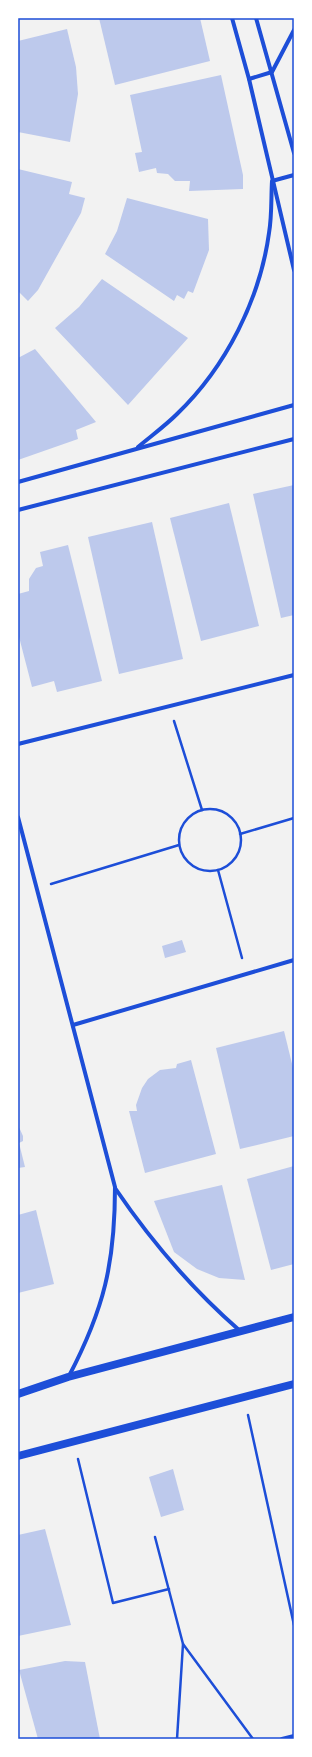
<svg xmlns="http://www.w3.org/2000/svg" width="312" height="1757" viewBox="0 0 312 1757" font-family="Overpass,sans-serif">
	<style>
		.building { fill: #bdc9ec }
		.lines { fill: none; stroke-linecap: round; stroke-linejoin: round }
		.path { stroke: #1d4ed8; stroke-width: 2.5 }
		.minor { stroke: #1d4ed8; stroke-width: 4 }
		.secondary { stroke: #1d4ed8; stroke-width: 8 }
		.neatline { fill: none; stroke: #1d4ed8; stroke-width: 1.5 }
	</style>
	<rect width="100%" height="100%" fill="#f2f2f2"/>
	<g class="building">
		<path d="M 99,18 L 200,18 L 210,61 L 115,85 Z"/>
		<path d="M 67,29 L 76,67 L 78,94 L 70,142 L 18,132 L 18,41 Z"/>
		<path d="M 221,75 L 243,175 L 243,189 L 189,191 L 190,181 L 175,181 L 168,174 L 157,173 L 156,168 L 139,172 L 135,153 L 142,152 L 130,95 Z"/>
		<path d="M 18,169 L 72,182 L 69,194 L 85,198 L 81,213 L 38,290 L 28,301 L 18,291 Z"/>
		<path d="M 127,198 L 208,219 L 209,250 L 193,293 L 188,291 L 184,299 L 177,295 L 174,301 L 105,254 L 117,231 Z"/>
		<path d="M 102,279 L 188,338 L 128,405 L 55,328 L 79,307 Z"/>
		<path d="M 35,349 L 96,422 L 76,430 L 78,439 L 18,460 L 18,358 Z"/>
		<path d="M 294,485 L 294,615 L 281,618 L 253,494 Z"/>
		<path d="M 229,503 L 259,626 L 201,641 L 170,518 Z"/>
		<path d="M 152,522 L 183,659 L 119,674 L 88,537 Z"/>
		<path d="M 68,545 L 102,681 L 57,692 L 54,681 L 32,687 L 18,633 L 18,594 L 29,591 L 29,579 L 36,568 L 43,566 L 40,552 Z"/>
		<path d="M 182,940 L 186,952 L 165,958 L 162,946 Z"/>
		<path d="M 284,1031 L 294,1072 L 294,1136 L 240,1149 L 216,1048 Z"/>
		<path d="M 191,1060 L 216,1154 L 145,1173 L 129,1111 L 137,1111 L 136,1105 L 142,1088 L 148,1079 L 160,1070 L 176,1068 L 177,1064 Z"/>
		<path d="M 18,1125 L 23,1136 L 23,1141 L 19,1143 L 25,1167 L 18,1168 Z"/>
		<path d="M 294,1166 L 294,1264 L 271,1270 L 247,1179 Z"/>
		<path d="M 222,1185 L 245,1280 L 219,1278 L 197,1269 L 174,1252 L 154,1201 Z"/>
		<path d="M 36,1210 L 54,1284 L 18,1293 L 18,1215 Z"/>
		<path d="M 173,1469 L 184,1510 L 161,1517 L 149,1477 Z"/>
		<path d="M 45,1529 L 71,1625 L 18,1636 L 18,1535 Z"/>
		<path d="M 65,1661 L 85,1662 L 100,1739 L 38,1739 L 19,1670 Z"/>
	</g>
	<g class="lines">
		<g class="path">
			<path d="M 174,721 L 202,810"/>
			<circle cx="210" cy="840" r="31"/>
			<path d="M 240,834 L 294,818"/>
			<path d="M 218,870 L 242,958"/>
			<path d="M 51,884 L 179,845"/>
			<path d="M 248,1415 L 294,1625"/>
			<path d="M 78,1459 L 113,1603 L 169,1589"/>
			<path d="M 155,1537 L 183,1644"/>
			<path d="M 177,1739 L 183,1644 L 253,1739"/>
		</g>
		<g class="minor">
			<path d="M 232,18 L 249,79 L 294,270"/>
			<path d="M 256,18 L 294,153"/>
			<path d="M 249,79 L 272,72 L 294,30"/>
			<path d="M 138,447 C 151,436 165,426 177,414 C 226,367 260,299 269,233 C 272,216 271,198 272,181 L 294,175"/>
			<path d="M 18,482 L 294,405"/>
			<path d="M 18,510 L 294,439"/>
			<path d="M 18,744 L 294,675"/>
			<path d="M 18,817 L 115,1187 C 115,1263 104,1309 69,1376"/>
			<path d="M 73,1025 L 294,960"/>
			<path d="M 115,1188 C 151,1241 191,1288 239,1330"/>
			<path d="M 282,1739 L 294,1736"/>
		</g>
		<g class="secondary">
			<path d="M 18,1394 L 68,1377 L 294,1317"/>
			<path d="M 18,1456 L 294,1384"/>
		</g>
	</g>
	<rect width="312" height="1757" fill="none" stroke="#ffffff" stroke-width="38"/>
	<rect x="19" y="19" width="274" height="1719" class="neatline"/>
</svg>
